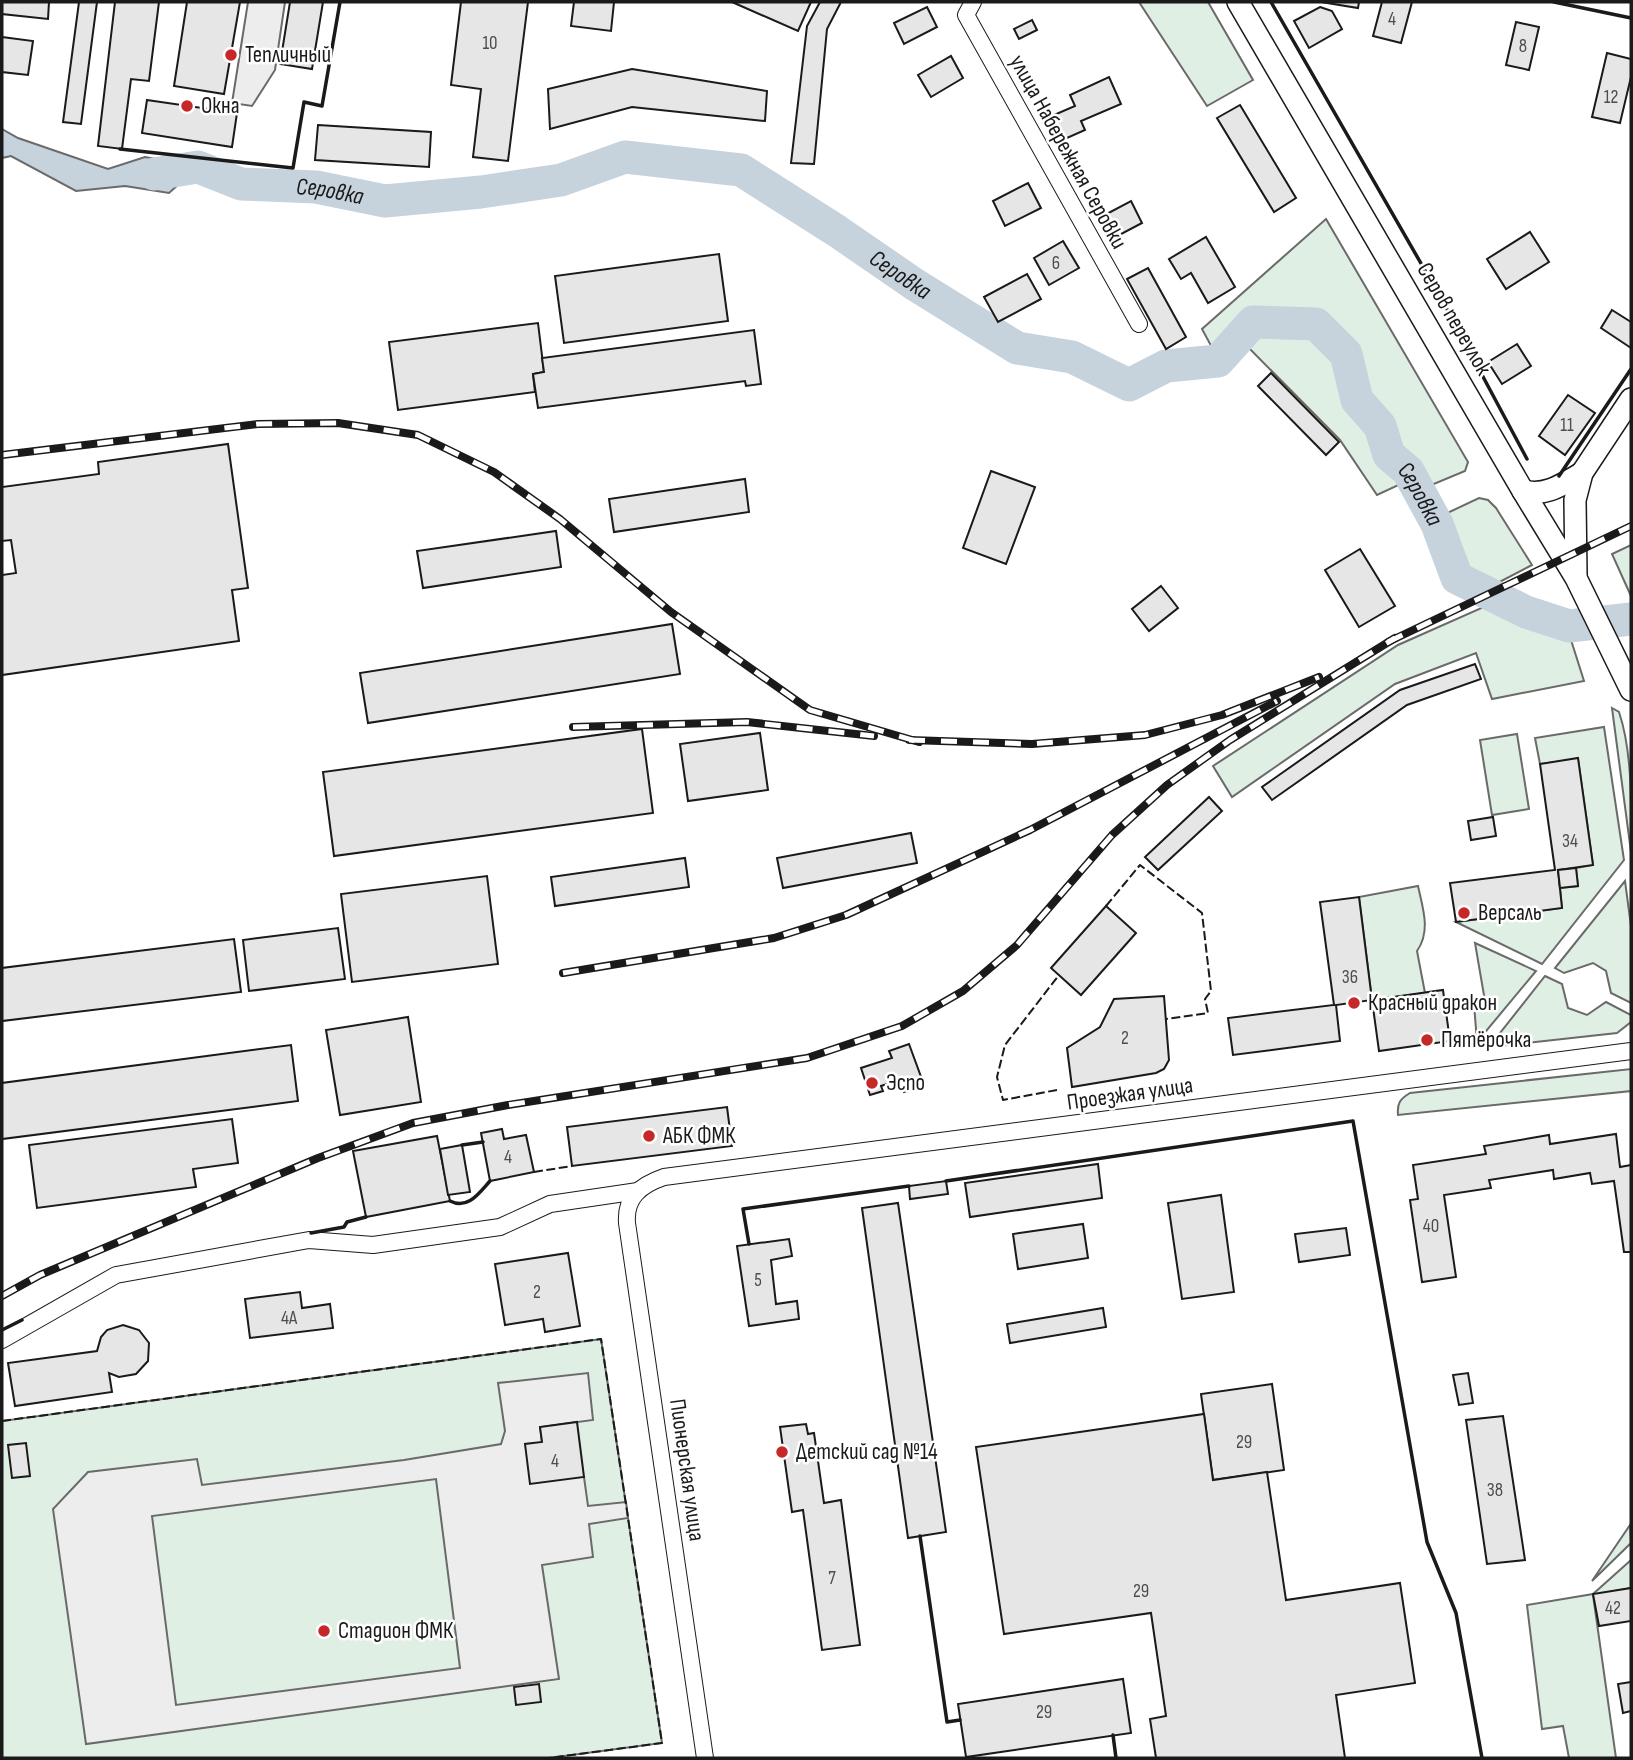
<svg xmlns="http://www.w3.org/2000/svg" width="1633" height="1760" viewBox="0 0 1633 1760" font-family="'Sofia Sans Condensed',sans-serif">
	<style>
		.green { fill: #e0efe3; stroke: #6a6a6a; stroke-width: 2 }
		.parking { fill: #ededed; stroke: #6a6a6a; stroke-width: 2; fill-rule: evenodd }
		.water { fill: #c6d2dc; stroke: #6a6a6a; stroke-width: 2 }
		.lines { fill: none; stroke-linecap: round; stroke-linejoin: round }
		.river { stroke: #c6d2dc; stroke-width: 33 }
		.building { fill: #e6e6e6; stroke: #1a1a1a; stroke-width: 2 }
		.minor-casing { stroke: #1a1a1a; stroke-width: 18 }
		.tertiary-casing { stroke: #1a1a1a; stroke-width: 24 }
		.minor { stroke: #fff; stroke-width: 16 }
		.tertiary { stroke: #fff; stroke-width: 21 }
		.rail-casing { stroke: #1a1a1a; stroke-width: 8 }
		.rail { stroke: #fff; stroke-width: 5; stroke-dasharray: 16; stroke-linecap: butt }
		.fence { stroke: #1a1a1a; stroke-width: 2; stroke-dasharray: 9 3.5; stroke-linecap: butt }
		.wall { stroke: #1a1a1a; stroke-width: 3.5 }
		.poi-dot { fill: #c62828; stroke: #fff; stroke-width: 2.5 }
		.labels { text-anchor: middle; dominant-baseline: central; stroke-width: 5; stroke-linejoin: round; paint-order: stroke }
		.number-label { font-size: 19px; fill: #4d4d4d }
		.poi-label { font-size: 23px; fill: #1a1a1a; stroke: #fff; text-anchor: start }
		.street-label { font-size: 23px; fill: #1a1a1a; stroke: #fff }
		.water-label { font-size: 24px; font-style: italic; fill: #1a1a1a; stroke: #fff }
	</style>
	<rect width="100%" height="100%" fill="#fff"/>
	<g class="green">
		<path d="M 1139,2 L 1208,2 L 1253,80 L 1207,106 Z"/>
		<path d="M 1326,219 L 1468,462 L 1465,471 L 1429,486 L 1417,464 L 1394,449 L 1387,421 L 1362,395 L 1351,351 L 1318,316 L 1249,312 L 1216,355 L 1202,329 Z"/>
		<path d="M 1254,329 L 1314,332 L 1340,359 L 1351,403 L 1375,431 L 1382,457 L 1405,482 L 1377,495 L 1340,440 L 1242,341 Z"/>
		<path d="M 1479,498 L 1488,500 L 1496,508 L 1532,565 L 1488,588 L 1464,573 L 1441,516 Z"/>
		<path d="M 1631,545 L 1631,596 L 1612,554 Z"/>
		<path d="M 1488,605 L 1571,640 L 1584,681 L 1492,699 L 1476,653 L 1395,684 L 1232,797 L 1213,766 L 1398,645 Z"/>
		<path d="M 1612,708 L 1619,712 C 1633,754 1631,807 1631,852 Z"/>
		<path d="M 1604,727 L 1624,860 L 1542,964 L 1456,922 L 1562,908 L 1560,888 L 1578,886 L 1576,868 L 1593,865 L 1578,759 L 1540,764 L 1535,738 Z"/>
		<path d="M 1517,734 L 1529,809 L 1492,815 L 1480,740 Z"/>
		<path d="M 1625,881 L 1631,926 L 1631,1003 L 1611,993 L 1606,971 L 1593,963 L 1564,973 L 1555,968 Z"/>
		<path d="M 1418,886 C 1423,909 1431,931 1417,951 L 1425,993 L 1372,1000 L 1359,897 Z"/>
		<path d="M 1475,943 L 1536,971 L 1477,1042 L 1474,1004 L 1485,1001 Z"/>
		<path d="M 1545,976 L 1562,984 L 1568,1008 L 1587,1015 L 1606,1002 L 1631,1015 L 1631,1022 L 1617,1033 L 1489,1047 Z"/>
		<path d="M 1631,1069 L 1631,1091 L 1398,1115 C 1397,1103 1400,1099 1410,1093 Z"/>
		<path d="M 601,1339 L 662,1743 L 549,1758 L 2,1758 L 2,1421 Z"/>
		<path d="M 1630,1525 L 1631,1543 L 1592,1581 Z"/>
		<path d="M 1631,1560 L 1631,1588 L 1593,1595 L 1616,1758 L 1569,1758 L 1563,1726 L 1542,1729 L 1527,1605 L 1593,1594 Z"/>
	</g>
	<g class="parking">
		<path d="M 248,2 L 285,2 L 275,70 L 252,106 L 232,103 Z"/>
		<path d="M 588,1373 L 593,1420 L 540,1427 L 542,1442 L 584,1477 L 588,1506 L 626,1502 L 628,1518 L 589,1524 L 593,1557 L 542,1565 L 559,1679 L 86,1744 L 53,1509 L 88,1472 L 197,1459 L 202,1485 L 404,1460 L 501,1444 L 505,1431 L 498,1383 ZM 436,1479 L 460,1668 L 176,1705 L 152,1516 Z"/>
	</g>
	<path class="water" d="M 2,129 L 18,138 L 108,169 L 145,157 L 198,167 L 169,193 L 125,186 L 76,191 L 11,156 L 2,158 Z"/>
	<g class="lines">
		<path class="river" id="s1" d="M 154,174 L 198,167 L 241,184 L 316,187 L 385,201 L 481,192 L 561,180 L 625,157 L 741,170 L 837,231 L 914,284 L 1017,348 L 1072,357 L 1129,385 L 1166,366 L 1218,361 L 1253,322 L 1316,324 L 1346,354 L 1357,400 L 1380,426 L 1389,455 L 1408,471 L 1437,524 L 1457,578 L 1526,612 L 1569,626 L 1631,619"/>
	</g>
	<g class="building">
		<path d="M 2,2 L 49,2 L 48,19 L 2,14 Z"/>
		<path d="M 79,2 L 97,2 L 81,124 L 63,122 Z"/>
		<path d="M 115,2 L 159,2 L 149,81 L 131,79 L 122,149 L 98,146 Z"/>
		<path d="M 187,2 L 240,2 L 224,94 L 174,86 Z"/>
		<path d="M 290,2 L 323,2 L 312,69 L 280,64 Z"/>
		<path d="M 461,2 L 528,2 L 508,161 L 473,157 L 481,89 L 451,85 Z"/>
		<path d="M 574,2 L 614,2 L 611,31 L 571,26 Z"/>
		<path d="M 732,2 L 811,2 L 798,31 Z"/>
		<path d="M 820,2 L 841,2 L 827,29 L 814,164 L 791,163 L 807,26 Z"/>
		<path d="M 1321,2 L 1359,2 L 1358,8 Z"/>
		<path d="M 1382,2 L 1412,2 L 1401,43 L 1373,36 Z"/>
		<path d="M 927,7 L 937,27 L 904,44 L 894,23 Z"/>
		<path d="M 1320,7 L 1332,11 L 1342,29 L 1309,48 L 1294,21 Z"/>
		<path d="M 1032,20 L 1037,30 L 1019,39 L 1014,29 Z"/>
		<path d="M 1516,22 L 1539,27 L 1529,70 L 1506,65 Z"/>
		<path d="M 2,37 L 33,41 L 28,75 L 2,72 Z"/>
		<path d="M 1607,53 L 1631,59 L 1631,77 L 1620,123 L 1592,117 Z"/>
		<path d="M 951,56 L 963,78 L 931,97 L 918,75 Z"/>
		<path d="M 632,69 L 767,91 L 765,121 L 632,107 L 550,129 L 548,89 Z"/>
		<path d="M 1109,77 L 1121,104 L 1081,121 L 1085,130 L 1058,142 L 1047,118 L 1075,106 L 1070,95 Z"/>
		<path d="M 147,100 L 237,113 L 232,147 L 142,133 Z"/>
		<path d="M 1240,105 L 1296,198 L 1274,212 L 1217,118 Z"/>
		<path d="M 318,125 L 431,132 L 429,167 L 315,160 Z"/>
		<path d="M 1028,183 L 1041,208 L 1005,226 L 993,201 Z"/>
		<path d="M 1131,201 L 1142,223 L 1110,240 L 1099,218 Z"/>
		<path d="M 1530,232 L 1549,262 L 1506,289 L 1487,259 Z"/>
		<path d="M 1206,237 L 1235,287 L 1208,303 L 1191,273 L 1181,279 L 1169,259 Z"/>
		<path d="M 1063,241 L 1079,268 L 1049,285 L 1034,258 Z"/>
		<path d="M 719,254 L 728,321 L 564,343 L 555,276 Z"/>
		<path d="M 1148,268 L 1186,337 L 1166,349 L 1127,279 Z"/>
		<path d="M 1027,274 L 1041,299 L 998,322 L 984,297 Z"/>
		<path d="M 1612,310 L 1631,322 L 1631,348 L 1601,328 Z"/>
		<path d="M 538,323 L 544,372 L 533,374 L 535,392 L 398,410 L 389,342 Z"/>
		<path d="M 754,330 L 761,384 L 746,386 L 745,381 L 538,408 L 533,374 L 544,372 L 542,358 Z"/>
		<path d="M 1517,344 L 1531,366 L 1502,384 L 1488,362 Z"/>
		<path d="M 1271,373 L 1339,442 L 1326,455 L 1258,386 Z"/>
		<path d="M 1568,395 L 1595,413 L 1565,455 L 1539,436 Z"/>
		<path d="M 228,444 L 248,588 L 232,590 L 239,641 L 2,675 L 2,575 L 16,573 L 11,540 L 2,541 L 2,487 L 99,474 L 98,462 Z"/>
		<path d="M 991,471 L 1035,487 L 1006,564 L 963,548 Z"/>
		<path d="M 745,479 L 749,512 L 614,532 L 609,499 Z"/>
		<path d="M 556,531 L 561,567 L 423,588 L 417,551 Z"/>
		<path d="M 1360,549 L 1395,606 L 1359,627 L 1325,570 Z"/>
		<path d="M 1161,586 L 1178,608 L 1149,631 L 1132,609 Z"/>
		<path d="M 672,624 L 680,674 L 368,723 L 360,673 Z"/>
		<path d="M 1475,664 L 1481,679 L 1407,705 L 1272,800 L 1262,787 L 1400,690 Z"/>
		<path d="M 642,729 L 653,813 L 334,856 L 323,772 Z"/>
		<path d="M 760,733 L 768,790 L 688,801 L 680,744 Z"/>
		<path d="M 1578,758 L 1593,865 L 1558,870 L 1562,908 L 1456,922 L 1450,883 L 1555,870 L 1540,764 Z"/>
		<path d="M 1209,797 L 1222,811 L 1158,870 L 1145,857 Z"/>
		<path d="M 1493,817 L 1496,836 L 1471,840 L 1468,821 Z"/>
		<path d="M 911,833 L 917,863 L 783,888 L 777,858 Z"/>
		<path d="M 685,858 L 689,887 L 555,906 L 551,877 Z"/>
		<path d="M 1576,868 L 1578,886 L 1560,888 L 1558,870 Z"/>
		<path d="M 487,876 L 498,964 L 352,982 L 341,894 Z"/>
		<path d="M 1359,897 L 1372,1000 L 1336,1005 L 1340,1041 L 1233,1055 L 1228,1018 L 1334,1005 L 1320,902 Z"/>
		<path d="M 1106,906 L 1136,933 L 1081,995 L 1051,968 Z"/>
		<path d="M 338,928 L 345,979 L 249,991 L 243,940 Z"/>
		<path d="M 234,939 L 241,992 L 2,1021 L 2,968 Z"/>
		<path d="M 1443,990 L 1450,1041 L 1379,1051 L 1372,1000 Z"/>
		<path d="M 1164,996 L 1169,1060 L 1164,1069 L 1156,1073 L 1072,1087 L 1067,1048 L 1100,1027 L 1114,999 Z"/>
		<path d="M 408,1017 L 421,1102 L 340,1115 L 326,1030 Z"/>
		<path d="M 909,1044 L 924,1085 L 904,1092 L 900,1080 L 881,1086 L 883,1091 L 870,1095 L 861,1068 L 892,1058 L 889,1051 Z"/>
		<path d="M 291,1045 L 298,1101 L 2,1139 L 2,1083 Z"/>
		<path d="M 727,1107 L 732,1146 L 572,1166 L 567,1127 Z"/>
		<path d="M 232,1119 L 238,1163 L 193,1169 L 196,1187 L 37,1208 L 29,1145 Z"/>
		<path d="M 502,1129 L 504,1139 L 526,1135 L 534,1172 L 490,1181 L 481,1133 Z"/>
		<path d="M 1616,1134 L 1620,1167 L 1631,1165 L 1631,1252 L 1624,1252 L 1614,1181 L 1592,1184 L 1590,1173 L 1554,1179 L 1553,1170 L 1489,1180 L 1491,1188 L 1444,1195 L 1456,1277 L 1422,1282 L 1410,1200 L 1418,1199 L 1413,1165 L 1486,1154 L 1484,1146 L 1549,1135 L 1550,1144 Z"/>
		<path d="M 437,1136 L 450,1201 L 366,1217 L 353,1151 Z"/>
		<path d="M 462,1145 L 470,1192 L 448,1195 L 440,1149 Z"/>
		<path d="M 1098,1164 L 1102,1198 L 970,1217 L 965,1183 Z"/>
		<path d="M 946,1181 L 948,1194 L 910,1199 L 909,1186 Z"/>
		<path d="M 1221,1195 L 1234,1292 L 1182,1299 L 1168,1203 Z"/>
		<path d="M 898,1203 L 946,1532 L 908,1538 L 862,1208 Z"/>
		<path d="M 1083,1224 L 1088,1258 L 1018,1269 L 1013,1234 Z"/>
		<path d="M 1346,1228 L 1350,1255 L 1299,1262 L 1295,1234 Z"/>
		<path d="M 789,1239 L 792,1256 L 771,1260 L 776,1304 L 797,1301 L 799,1319 L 749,1326 L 737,1246 Z"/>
		<path d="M 568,1253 L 580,1326 L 545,1332 L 543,1319 L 505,1325 L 495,1264 Z"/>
		<path d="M 300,1292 L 302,1308 L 330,1304 L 333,1328 L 250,1338 L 245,1299 Z"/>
		<path d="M 1103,1308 L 1106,1327 L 1010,1343 L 1007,1324 Z"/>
		<path d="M 123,1325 L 139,1330 L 149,1343 L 148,1361 L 136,1374 L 119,1377 L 109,1373 L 112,1392 L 15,1406 L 8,1363 L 97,1351 L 101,1337 L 107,1330 Z"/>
		<path d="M 1468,1373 L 1473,1403 L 1459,1405 L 1453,1375 Z"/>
		<path d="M 1272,1384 L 1284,1470 L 1213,1480 L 1201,1394 Z"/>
		<path d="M 1204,1414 L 1213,1480 L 1267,1472 L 1286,1600 L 1400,1583 L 1415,1683 L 1336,1695 L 1345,1758 L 1156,1758 L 1150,1719 L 1166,1716 L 1151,1613 L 1004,1634 L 976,1447 Z"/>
		<path d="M 1503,1416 L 1525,1560 L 1487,1564 L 1466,1420 Z"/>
		<path d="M 577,1422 L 584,1477 L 530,1484 L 525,1444 L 542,1442 L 540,1427 Z"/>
		<path d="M 806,1424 L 808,1434 L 814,1433 L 824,1503 L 841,1500 L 860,1645 L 822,1650 L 803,1510 L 792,1512 L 780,1427 Z"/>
		<path d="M 26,1443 L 30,1476 L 12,1478 L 8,1445 Z"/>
		<path d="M 1631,1588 L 1631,1621 L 1599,1626 L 1593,1594 Z"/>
		<path d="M 1123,1679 L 1131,1733 L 966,1757 L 958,1704 Z"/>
		<path d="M 1631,1682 L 1631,1711 L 1623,1713 L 1618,1684 Z"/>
		<path d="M 539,1684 L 541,1702 L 516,1705 L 514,1687 Z"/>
	</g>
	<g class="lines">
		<g class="minor-casing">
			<g id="minor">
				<path d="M 973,2 L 966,15 L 1139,324"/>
				<path d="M 2,1340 L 116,1275 L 309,1240 L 373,1245 L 500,1227 L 550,1204 L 638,1191"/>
				<path d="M 705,1758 L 627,1223 C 625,1197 641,1185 664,1177 L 1631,1051"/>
			</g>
		</g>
		<g class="tertiary-casing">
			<g id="tertiary">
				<path d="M 1238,2 L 1523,491 L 1576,578 L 1631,690"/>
				<path d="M 1523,491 C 1546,497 1563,484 1582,473"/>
				<path d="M 1576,575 L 1575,500 L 1582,473 L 1631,399"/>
			</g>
		</g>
		<use href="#minor" class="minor"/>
		<use href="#tertiary" class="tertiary"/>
		<g class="rail-casing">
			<g id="rail">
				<path d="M 2,455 L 258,424 L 338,423 L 418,435 L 494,472 L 560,519 L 671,612 L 810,710 L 919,742"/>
				<path d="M 1388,642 L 1631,526"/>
				<path d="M 573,727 L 747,722 L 874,736"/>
				<path d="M 909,740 L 1032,744 L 1145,735 L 1222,715 L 1319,677"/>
				<path d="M 563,973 L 774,938 L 846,915 L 1030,830 L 1277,701"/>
				<path d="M 2,1296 L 40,1275 L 318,1158 L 413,1123 L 508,1105 L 807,1058 L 902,1026 L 963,991 L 1017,945 L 1112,835 L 1167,785 L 1230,740 L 1395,638"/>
			</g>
		</g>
		<use href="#rail" class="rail"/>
		<g class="fence">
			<path d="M 1106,906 L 1140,865 L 1202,913 L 1211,991 L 1205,999 L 1208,1013 L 1166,1019"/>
			<path d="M 1057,1090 L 1003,1100 L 997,1077 L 1005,1045 L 1059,975"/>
			<path d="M 534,1172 L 572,1166"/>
			<path d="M 2,1421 L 601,1339 L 662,1743 L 549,1758"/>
		</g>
		<g class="wall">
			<path d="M 1271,2 L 1442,300 L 1527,459"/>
			<path d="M 1554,2 L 1631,18"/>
			<path d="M 120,149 L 293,168 L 304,102 L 322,106 L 340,2"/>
			<path d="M 1559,476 L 1631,369"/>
			<path d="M 462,1145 L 483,1142"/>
			<path d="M 946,1181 L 1353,1121 L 1427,1542 L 1456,1613 L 1482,1758"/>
			<path d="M 450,1201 C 468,1210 479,1193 490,1181"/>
			<path d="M 311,1233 L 344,1227 L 347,1222 L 366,1217"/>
			<path d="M 749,1244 L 743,1209 L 909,1186"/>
			<path d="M 2,1330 L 22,1320"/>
			<path d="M 920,1536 L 947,1722 L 960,1720"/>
			<path d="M 1113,1735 L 1116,1758"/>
		</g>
	</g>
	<g class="poi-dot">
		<circle cx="231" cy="55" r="7"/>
		<circle cx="187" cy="106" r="7"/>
		<circle cx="1464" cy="913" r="7"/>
		<circle cx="1354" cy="1003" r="7"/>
		<circle cx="1427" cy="1040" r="7"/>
		<circle cx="872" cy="1083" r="7"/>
		<circle cx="649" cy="1136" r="7"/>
		<circle cx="782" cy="1452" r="7"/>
		<circle cx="324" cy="1631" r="7"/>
	</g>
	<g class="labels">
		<g class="number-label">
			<text x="1392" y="19">4</text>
			<text x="490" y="43">10</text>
			<text x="1523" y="46">8</text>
			<text x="1611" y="97">12</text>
			<text x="1056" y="263">6</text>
			<text x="1567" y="425">11</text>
			<text x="1570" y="841">34</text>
			<text x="1350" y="977">36</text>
			<text x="1125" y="1038">2</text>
			<text x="508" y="1157">4</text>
			<text x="1431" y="1226">40</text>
			<text x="758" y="1280">5</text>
			<text x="537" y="1292">2</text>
			<text x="289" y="1318">4А</text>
			<text x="1244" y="1442">29</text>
			<text x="555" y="1461">4</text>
			<text x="1495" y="1490">38</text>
			<text x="832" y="1578">7</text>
			<text x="1141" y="1591">29</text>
			<text x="1613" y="1608">42</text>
			<text x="1044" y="1712">29</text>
		</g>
		<g class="poi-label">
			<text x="245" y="55">Тепличный</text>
			<text x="201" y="106">Окна</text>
			<text x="1478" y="913">Версаль</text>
			<text x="1368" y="1003">Красный дракон</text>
			<text x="1441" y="1040">Пятёрочка</text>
			<text x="886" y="1083">Эспо</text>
			<text x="663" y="1136">АБК ФМК</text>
			<text x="796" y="1452">Детский сад №14</text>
			<text x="338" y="1631">Стадион ФМК</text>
		</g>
		<g class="street-label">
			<text transform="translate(1068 152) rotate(61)">улица Набережная Серовки</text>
			<text transform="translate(1454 319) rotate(60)">Серов переулок</text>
			<text transform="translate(1130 1094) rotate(-8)">Проезжая улица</text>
			<text transform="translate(687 1470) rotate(82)">Пионерская улица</text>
		</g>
		<g class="water-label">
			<text stroke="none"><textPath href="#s1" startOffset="180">Серовка</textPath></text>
			<text stroke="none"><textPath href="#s1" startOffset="789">Серовка</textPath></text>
			<text stroke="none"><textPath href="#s1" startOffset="1461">Серовка</textPath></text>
		</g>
	</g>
	<rect width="1633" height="1760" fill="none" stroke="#1a1a1a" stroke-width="7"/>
</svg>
